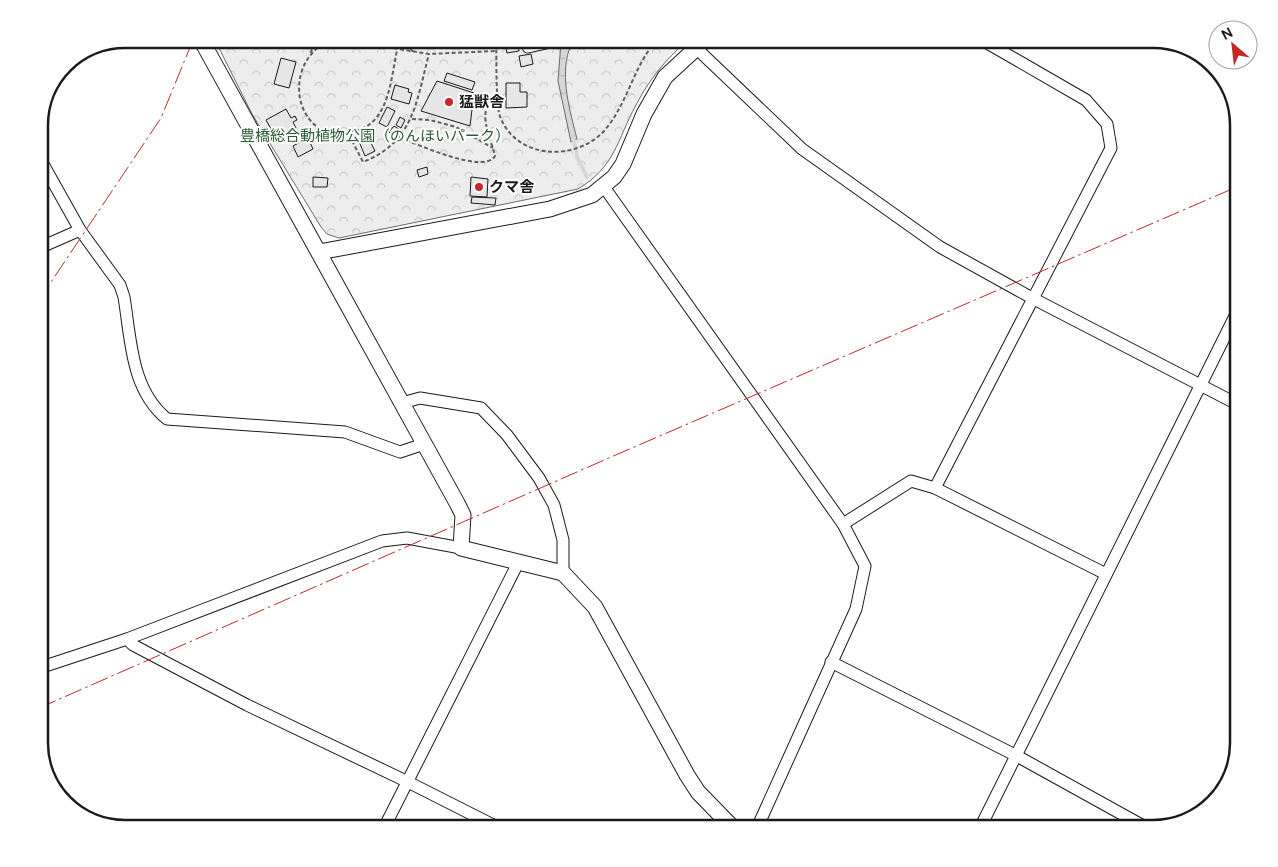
<svg xmlns="http://www.w3.org/2000/svg" width="1278" height="867" viewBox="0 0 1278 867" font-family="'DM Sans','Noto Sans JP',sans-serif">
	<style>
		.forest { fill: url(#forest-crowns); stroke: #6a6a6a }
		.water { fill: url(#water-ripples); stroke: #6a6a6a }
		.lines { fill: none; stroke-linecap: round; stroke-linejoin: round }
		.stream { stroke: #d7d7d7; stroke-width: 4 }
		.building { fill: #e6e6e6; stroke: #1a1a1a }
		.street-casing { stroke: #1a1a1a; stroke-width: 13 }
		.secondary-casing { stroke: #1a1a1a; stroke-width: 17 }
		.path { stroke: #5f5f5f; stroke-width: 2; stroke-dasharray: 4 2.5; stroke-linecap: butt }
		.street { stroke: #fff; stroke-width: 11 }
		.secondary { stroke: #fff; stroke-width: 15 }
		.power { stroke: #c62828; stroke-width: 1; stroke-dasharray: 18 4 2.5 4; stroke-linecap: butt }
		.poi-dot { fill: #c62828; stroke: #fff; stroke-width: 2 }
		.labels { text-anchor: middle; dominant-baseline: central; stroke-width: 4; stroke-linejoin: round; paint-order: stroke }
		.poi-label { font-size: 15px; font-weight: bold; fill: #1a1a1a; stroke: #fff; text-anchor: start }
		.park-label { font-size: 15px; fill: #2b5a34; stroke: #fff }
		.rim { fill: none; stroke: #1a1a1a; stroke-width: 2.5 }
	</style>
	<defs>
		<pattern id="forest-crowns" width="20" height="18" patternUnits="userSpaceOnUse" patternTransform="scale(1.25)"><rect width="20" height="18" fill="#ededed"/><path d="M2 6a3 3 0 1 1 6 0M12 15a3 3 0 1 1 6 0" fill="none" stroke="#cbcbcb"/></pattern>
		<pattern id="water-ripples" width="26" height="14" patternUnits="userSpaceOnUse" patternTransform="scale(1.25)"><rect width="26" height="14" fill="#d7d7d7"/><path d="M2 4q2-2 4 0t4 0M15 11q2-2 4 0t4 0" fill="none" stroke="#b8b8b8"/></pattern>
	</defs>
	<rect width="100%" height="100%" fill="#fff"/>
	<path class="forest" d="M 686,42 C 665,60 649,80 636,105 C 617,140 615,167 578,189 L 339,238 L 327,234 L 321,227 L 252,114 L 217,44 Z"/>
	<path class="water" d="M 561,42 L 582,42 L 569,50 C 560,78 570,111 577,139 L 571,142 L 558,81 Z"/>
	<g class="lines">
		<path class="stream" d="M 573,136 L 577,157 L 587,177"/>
	</g>
	<g class="building">
		<path d="M 505,43 L 518,43 L 519,51 L 507,53 Z"/>
		<path d="M 531,54 L 533,64 L 521,67 L 519,56 Z"/>
		<path d="M 281,58 L 296,62 L 289,88 L 274,84 Z"/>
		<path d="M 447,73 L 475,82 L 472,90 L 444,81 Z"/>
		<path d="M 437,81 L 474,93 L 470,126 L 421,111 Z"/>
		<path d="M 506,83 L 520,83 L 520,92 L 527,92 L 527,107 L 506,108 Z"/>
		<path d="M 395,85 L 409,89 L 408,92 L 412,93 L 409,104 L 391,99 Z"/>
		<path d="M 387,107 L 395,111 L 387,127 L 379,123 Z"/>
		<path d="M 286,109 L 291,118 L 295,116 L 297,120 L 293,122 L 296,128 L 276,138 L 266,120 Z"/>
		<path d="M 400,117 L 405,120 L 401,128 L 396,125 Z"/>
		<path d="M 394,126 L 400,130 L 395,137 L 389,132 Z"/>
		<path d="M 367,135 L 375,151 L 365,156 L 358,139 Z"/>
		<path d="M 308,138 L 313,149 L 298,157 L 293,146 Z"/>
		<path d="M 427,167 L 428,174 L 419,177 L 417,170 Z"/>
		<path d="M 313,177 L 328,178 L 327,187 L 313,187 Z"/>
		<path d="M 471,177 L 488,179 L 487,197 L 470,196 Z"/>
		<path d="M 472,197 L 496,198 L 495,205 L 471,203 Z"/>
	</g>
	<g class="lines">
		<g class="street-casing">
			<g id="street">
				<path d="M 527,43 L 528,47 L 551,42"/>
				<path d="M 696,48 L 802,149 L 940,247 L 1032,298 L 1239,405"/>
				<path d="M 39,157 L 80,230 L 120,285 L 124,297 C 131,340 131,390 167,419 L 345,432 L 400,452 L 424,444"/>
				<path d="M 604,187 L 843,524 L 865,566 L 856,609 L 757,828"/>
				<path d="M 39,248 L 80,230"/>
				<path d="M 402,403 L 420,398 L 481,408 L 507,435 L 539,478 L 554,505 L 563,540 L 563,573"/>
				<path d="M 935,488 L 1111,148 L 1107,124 L 1086,100 L 982,40"/>
				<path d="M 843,524 L 911,481 L 935,488 L 1106,574"/>
				<path d="M 127,639 L 133,645 L 247,705 L 408,782 L 499,828"/>
				<path d="M 831,662 L 1017,756 L 1147,828"/>
				<path d="M 39,668 L 127,639 L 382,541 L 407,538 L 461,548"/>
				<path d="M 384,828 L 519,561"/>
				<path d="M 980,828 L 1239,308"/>
			</g>
		</g>
		<g class="secondary-casing">
			<g id="secondary">
				<path d="M 204,45 L 457,503 L 463,515 L 461,548 L 563,573 L 595,607 L 687,775 L 698,792 L 733,828"/>
				<path d="M 319,252 L 550,209 L 592,195 L 614,177 L 623,164 L 644,114 L 665,77 L 704,41"/>
			</g>
		</g>
		<g class="path">
			<path d="M 587,42 L 588,47 L 621,42"/>
			<path d="M 407,43 L 413,52"/>
			<path d="M 496,43 C 497,58 495,107 501,119 C 519,160 576,161 604,131 C 627,105 633,68 655,42"/>
			<path d="M 323,44 C 280,71 298,146 353,132 C 366,129 376,121 382,109 C 391,92 393,69 397,50"/>
			<path d="M 350,44 L 354,46 L 361,44"/>
			<path d="M 368,44 L 429,54 L 496,51"/>
			<path d="M 311,53 L 313,44"/>
			<path d="M 412,119 L 430,120 L 456,127 L 493,148"/>
			<path d="M 349,135 L 363,162 C 414,142 416,102 429,54"/>
			<path d="M 400,138 C 418,144 484,175 495,156 C 490,135 474,108 499,93"/>
		</g>
		<use href="#street" class="street"/>
		<use href="#secondary" class="secondary"/>
		<g class="power">
			<path d="M 39,300 L 161,118 L 191,45"/>
			<path d="M 39,708 L 618,454 L 1239,186"/>
		</g>
	</g>
	<g class="poi-dot">
		<circle cx="449" cy="102" r="5"/>
		<circle cx="479" cy="187" r="5"/>
	</g>
	<g class="labels">
		<g class="poi-label">
			<text x="459" y="102">猛獣舎</text>
			<text x="489" y="187">クマ舎</text>
		</g>
		<g class="park-label">
			<text x="375" y="136">豊橋総合動植物公園（のんほいパーク）</text>
		</g>
	</g>
	<path d="M0 0H1278V867H0ZM125 48H1153A77 77 0 0 1 1230 125V743A77 77 0 0 1 1153 820H125A77 77 0 0 1 48 743V125A77 77 0 0 1 125 48Z" fill="#fff" fill-rule="evenodd"/>
	<path class="rim" d="M125 48H1153A77 77 0 0 1 1230 125V743A77 77 0 0 1 1153 820H125A77 77 0 0 1 48 743V125A77 77 0 0 1 125 48Z"/>
	<g transform="translate(1233 45) rotate(332)"><circle r="24" fill="#ffffff" stroke="#a3a3a3"/>
	<path d="M0-4L9 19L0 12L-9 19Z" fill="#c62828"/>
	<text y="-8" font-size="14" font-weight="bold" text-anchor="middle" fill="#1a1a1a">N</text>
	</g>
</svg>
